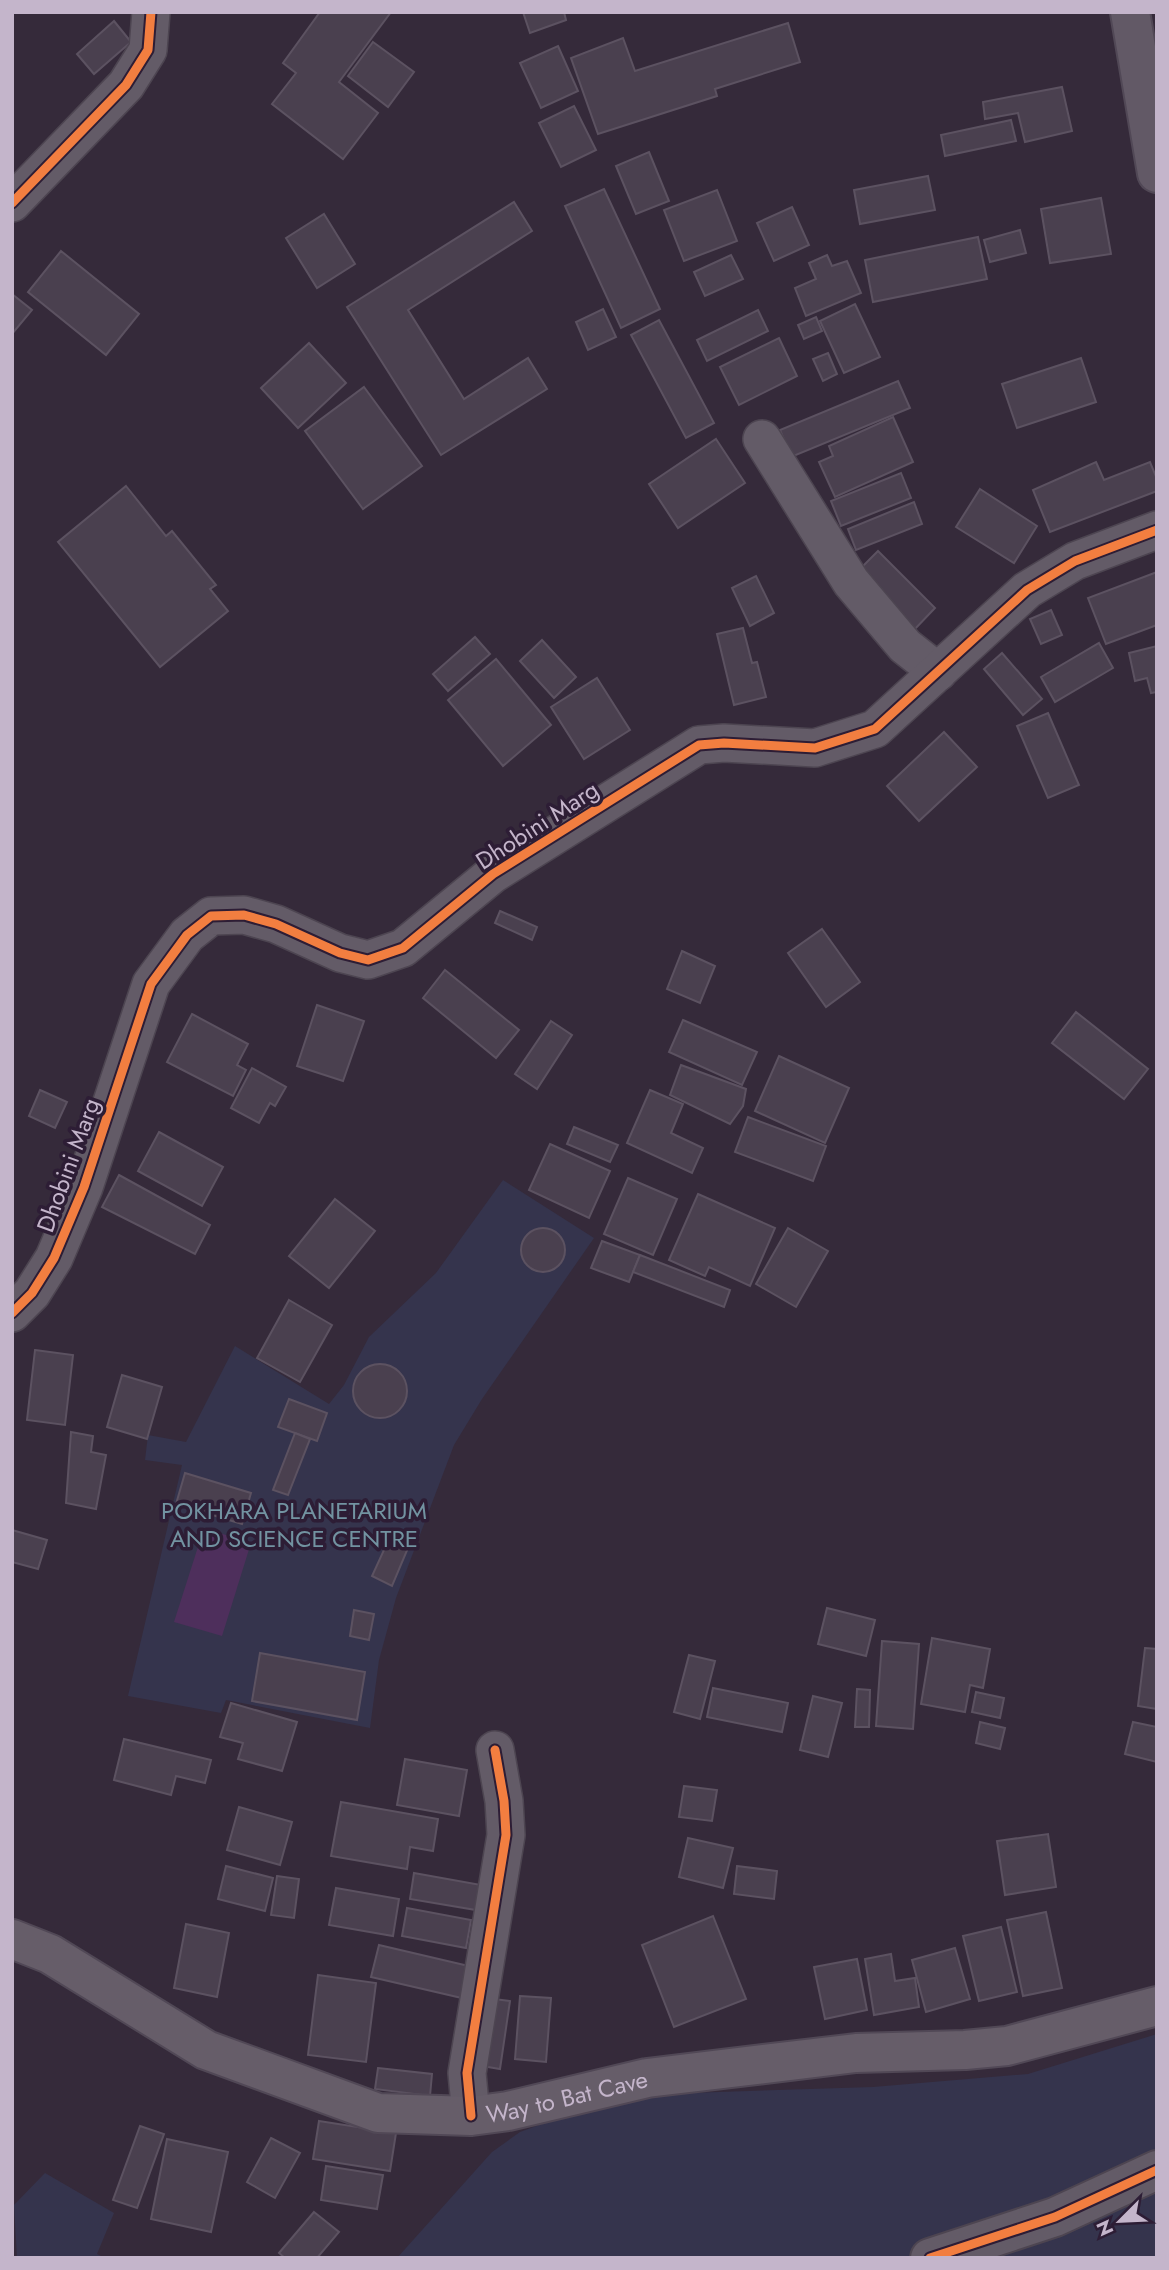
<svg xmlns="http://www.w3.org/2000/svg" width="1169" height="2270" viewBox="0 0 1169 2270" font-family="Jost,sans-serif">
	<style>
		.green { fill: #35344d }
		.water { fill: #4e2f5c }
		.building { fill: #4a404f; stroke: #5c5261; stroke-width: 2 }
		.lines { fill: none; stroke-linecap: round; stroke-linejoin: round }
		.minor-casing { stroke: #4d4551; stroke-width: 40 }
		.tertiary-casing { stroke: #4d4551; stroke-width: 42 }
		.secondary-casing { stroke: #514856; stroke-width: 42 }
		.primary-casing { stroke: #514856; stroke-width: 42 }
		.minor { stroke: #635b67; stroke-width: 37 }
		.tertiary { stroke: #635b67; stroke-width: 38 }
		.secondary { stroke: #625966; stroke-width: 38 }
		.primary { stroke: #665d69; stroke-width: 38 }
		.cycleway-casing { stroke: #2d1d35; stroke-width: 13 }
		.cycleway { stroke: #f27e40; stroke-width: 9 }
		.labels { text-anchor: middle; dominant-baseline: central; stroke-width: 7; stroke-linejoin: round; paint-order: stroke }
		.street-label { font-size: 24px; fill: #c4b5cb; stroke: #2d1d35 }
		.park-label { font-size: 24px; fill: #7293a1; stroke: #2d1d35 }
	</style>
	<rect width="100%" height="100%" fill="#352a3a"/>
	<g class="green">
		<path d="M 503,1180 L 594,1238 L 482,1399 L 454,1445 L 396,1598 L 379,1660 L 370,1728 L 226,1700 L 221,1713 L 128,1696 L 182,1465 L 145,1460 L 148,1435 L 186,1442 L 235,1346 L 329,1404 L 344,1385 L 369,1337 L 436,1273 Z"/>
		<path d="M 1157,2034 L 1157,2258 L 397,2258 L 492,2152 L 520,2132 L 574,2112 L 635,2099 L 689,2093 L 873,2087 L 1028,2074 Z"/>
		<path d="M 45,2173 L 114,2213 L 97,2254 L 105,2258 L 17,2258 L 14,2205 Z"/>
	</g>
	<path class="water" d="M 204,1528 L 251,1543 L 222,1636 L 174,1622 Z"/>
	<g class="building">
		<path d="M 320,12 L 391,12 L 339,82 L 378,113 L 343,159 L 272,104 L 296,73 L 283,63 Z"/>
		<path d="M 523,12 L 564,12 L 566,20 L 530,33 Z"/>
		<path d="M 114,21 L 131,42 L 94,74 L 77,54 Z"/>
		<path d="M 788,23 L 800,62 L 715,89 L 717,96 L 598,134 L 571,58 L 623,38 L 635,71 Z"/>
		<path d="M 373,42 L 414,72 L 388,107 L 348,76 Z"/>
		<path d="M 558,46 L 578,91 L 541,108 L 520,63 Z"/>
		<path d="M 1062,87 L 1072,131 L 1025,142 L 1018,113 L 985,119 L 983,102 Z"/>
		<path d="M 574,106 L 596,150 L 561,167 L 539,123 Z"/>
		<path d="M 1011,120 L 1016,141 L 945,156 L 941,135 Z"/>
		<path d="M 649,152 L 669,201 L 636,214 L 616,166 Z"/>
		<path d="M 928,176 L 935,210 L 860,224 L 854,190 Z"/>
		<path d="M 604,189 L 660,309 L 621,328 L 565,206 Z"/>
		<path d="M 717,190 L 737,241 L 684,261 L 664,210 Z"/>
		<path d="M 1101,198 L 1111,254 L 1050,263 L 1041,209 Z"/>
		<path d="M 514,202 L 532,231 L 408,310 L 464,399 L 528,358 L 547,389 L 441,455 L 347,307 Z"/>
		<path d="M 792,207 L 809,245 L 774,261 L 757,223 Z"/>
		<path d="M 324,214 L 355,264 L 317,288 L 286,238 Z"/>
		<path d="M 1020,230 L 1026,253 L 990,262 L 984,240 Z"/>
		<path d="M 978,237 L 987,279 L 873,302 L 865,260 Z"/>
		<path d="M 61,251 L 139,314 L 106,355 L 28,292 Z"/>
		<path d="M 731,255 L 743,279 L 705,296 L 694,272 Z"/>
		<path d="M 827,255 L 832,266 L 847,261 L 861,293 L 806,316 L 795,288 L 816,279 L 809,263 Z"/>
		<path d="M 12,294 L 32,310 L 12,334 Z"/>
		<path d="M 855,304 L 880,357 L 844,373 L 820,321 Z"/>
		<path d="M 603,309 L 616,337 L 588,350 L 576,322 Z"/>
		<path d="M 758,310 L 768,331 L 707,361 L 697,340 Z"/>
		<path d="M 816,317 L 822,331 L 804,339 L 798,325 Z"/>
		<path d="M 659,320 L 714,423 L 686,438 L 631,335 Z"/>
		<path d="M 779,338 L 797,376 L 739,405 L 720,367 Z"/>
		<path d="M 309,343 L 346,383 L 298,428 L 261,388 Z"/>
		<path d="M 828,353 L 837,374 L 823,381 L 813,359 Z"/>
		<path d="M 1081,358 L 1096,402 L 1017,428 L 1002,384 Z"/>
		<path d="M 898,381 L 910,408 L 791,457 L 780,430 Z"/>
		<path d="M 364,387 L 422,466 L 363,509 L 305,431 Z"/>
		<path d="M 893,417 L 913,462 L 835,497 L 819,462 L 833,456 L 829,446 Z"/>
		<path d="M 716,439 L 745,483 L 678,528 L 649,484 Z"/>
		<path d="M 1096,462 L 1104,480 L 1150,462 L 1157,479 L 1157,491 L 1050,532 L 1033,490 Z"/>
		<path d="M 901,473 L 911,498 L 841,526 L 831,501 Z"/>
		<path d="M 126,486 L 166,536 L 172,531 L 216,585 L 210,589 L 228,611 L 160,667 L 58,542 Z"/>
		<path d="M 980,489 L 1037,526 L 1014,563 L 956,527 Z"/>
		<path d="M 914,502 L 922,524 L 856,550 L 848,529 Z"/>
		<path d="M 878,551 L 935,608 L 913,631 L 855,574 Z"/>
		<path d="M 1157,572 L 1157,625 L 1106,644 L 1088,598 Z"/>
		<path d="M 756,576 L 774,613 L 750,626 L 732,588 Z"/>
		<path d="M 1051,610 L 1062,635 L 1041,644 L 1030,619 Z"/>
		<path d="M 743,628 L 752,663 L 757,662 L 766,697 L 734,705 L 717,634 Z"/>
		<path d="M 475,637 L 490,654 L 448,691 L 433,674 Z"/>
		<path d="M 542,640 L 576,677 L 554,698 L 520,661 Z"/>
		<path d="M 1099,643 L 1113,668 L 1055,702 L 1041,677 Z"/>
		<path d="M 1157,646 L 1157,692 L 1151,693 L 1147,678 L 1135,681 L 1129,653 Z"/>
		<path d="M 1002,653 L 1042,699 L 1023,715 L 984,669 Z"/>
		<path d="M 496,659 L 551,725 L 503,766 L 448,700 Z"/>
		<path d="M 597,678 L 630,730 L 584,759 L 551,707 Z"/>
		<path d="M 1048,713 L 1079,785 L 1048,798 L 1017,726 Z"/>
		<path d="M 944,732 L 977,767 L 919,821 L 887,786 Z"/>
		<path d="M 500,911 L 537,927 L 532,940 L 495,923 Z"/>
		<path d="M 822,929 L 860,982 L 826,1007 L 788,953 Z"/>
		<path d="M 682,951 L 715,966 L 700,1003 L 667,989 Z"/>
		<path d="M 445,970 L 519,1030 L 496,1058 L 423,998 Z"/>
		<path d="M 317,1005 L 364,1021 L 343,1081 L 297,1066 Z"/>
		<path d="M 1076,1012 L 1148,1069 L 1124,1099 L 1052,1043 Z"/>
		<path d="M 192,1014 L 248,1044 L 237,1065 L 246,1070 L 233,1096 L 167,1062 Z"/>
		<path d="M 683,1020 L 757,1052 L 742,1085 L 669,1052 Z"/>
		<path d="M 551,1021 L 572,1035 L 537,1089 L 515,1074 Z"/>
		<path d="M 779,1056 L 849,1088 L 825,1143 L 755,1111 Z"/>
		<path d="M 681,1065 L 746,1089 L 743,1106 L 730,1124 L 670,1095 Z"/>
		<path d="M 252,1068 L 286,1087 L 275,1106 L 270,1103 L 259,1123 L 231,1108 Z"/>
		<path d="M 40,1090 L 67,1102 L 55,1128 L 29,1116 Z"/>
		<path d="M 650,1090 L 683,1104 L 671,1133 L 703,1148 L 692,1173 L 627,1143 Z"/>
		<path d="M 748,1117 L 826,1146 L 813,1181 L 735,1152 Z"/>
		<path d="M 574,1127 L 618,1145 L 610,1162 L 567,1144 Z"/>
		<path d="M 159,1132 L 223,1167 L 202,1206 L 138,1171 Z"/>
		<path d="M 550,1144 L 610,1171 L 589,1218 L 529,1190 Z"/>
		<path d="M 119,1175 L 210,1225 L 195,1254 L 102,1207 Z"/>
		<path d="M 628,1178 L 677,1199 L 653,1255 L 604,1234 Z"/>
		<path d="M 698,1194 L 775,1228 L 750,1286 L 709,1267 L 705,1276 L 669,1260 Z"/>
		<path d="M 335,1199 L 375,1231 L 329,1288 L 289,1256 Z"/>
		<circle cx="543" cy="1250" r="22"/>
		<path d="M 788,1228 L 828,1251 L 796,1307 L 756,1284 Z"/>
		<path d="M 602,1241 L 640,1255 L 629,1282 L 591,1268 Z"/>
		<path d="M 640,1255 L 730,1290 L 724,1307 L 633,1272 Z"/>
		<path d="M 289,1300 L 332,1325 L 300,1382 L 257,1358 Z"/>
		<path d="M 35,1350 L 73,1355 L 65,1425 L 27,1420 Z"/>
		<circle cx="380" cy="1391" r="27"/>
		<path d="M 122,1375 L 162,1387 L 147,1439 L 107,1427 Z"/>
		<path d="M 289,1399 L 327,1413 L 317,1441 L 278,1427 Z"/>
		<path d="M 71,1432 L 93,1436 L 91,1452 L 106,1455 L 96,1509 L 66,1503 Z"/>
		<path d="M 295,1433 L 310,1439 L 288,1495 L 273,1490 Z"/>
		<path d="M 185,1473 L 251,1493 L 242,1524 L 176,1504 Z"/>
		<path d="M 12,1530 L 47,1540 L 38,1569 L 12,1562 Z"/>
		<path d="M 389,1539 L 408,1548 L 392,1586 L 372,1576 Z"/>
		<path d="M 827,1608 L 875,1620 L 866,1656 L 818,1644 Z"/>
		<path d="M 354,1610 L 374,1614 L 369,1640 L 350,1636 Z"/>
		<path d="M 932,1638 L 990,1649 L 983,1688 L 970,1685 L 965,1712 L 921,1704 Z"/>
		<path d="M 882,1641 L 919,1644 L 913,1729 L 876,1726 Z"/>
		<path d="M 1145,1648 L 1157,1649 L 1157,1709 L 1138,1706 Z"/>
		<path d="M 260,1653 L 365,1672 L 357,1720 L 252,1701 Z"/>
		<path d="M 689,1655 L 715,1661 L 700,1719 L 674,1712 Z"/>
		<path d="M 713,1688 L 788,1703 L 782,1732 L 707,1717 Z"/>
		<path d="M 857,1689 L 870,1690 L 869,1727 L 855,1727 Z"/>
		<path d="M 976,1692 L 1004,1698 L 1000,1718 L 972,1712 Z"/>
		<path d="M 813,1696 L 842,1703 L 828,1757 L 800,1750 Z"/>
		<path d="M 231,1703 L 297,1722 L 282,1771 L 238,1759 L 243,1743 L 220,1737 Z"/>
		<path d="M 980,1722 L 1005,1728 L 1000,1749 L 976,1743 Z"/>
		<path d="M 1133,1722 L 1157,1727 L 1157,1762 L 1125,1754 Z"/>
		<path d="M 124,1739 L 211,1760 L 205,1783 L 176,1776 L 171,1795 L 114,1780 Z"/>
		<path d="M 405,1759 L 467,1770 L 459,1816 L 397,1805 Z"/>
		<path d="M 684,1786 L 717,1790 L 712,1821 L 679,1817 Z"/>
		<path d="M 341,1802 L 438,1819 L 433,1851 L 410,1847 L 407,1869 L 331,1856 Z"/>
		<path d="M 239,1807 L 292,1822 L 280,1865 L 227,1850 Z"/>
		<path d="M 1048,1834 L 1056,1887 L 1005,1895 L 997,1841 Z"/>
		<path d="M 688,1838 L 733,1848 L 723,1888 L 679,1877 Z"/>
		<path d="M 226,1866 L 273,1878 L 265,1911 L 218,1899 Z"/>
		<path d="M 737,1866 L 777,1871 L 774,1899 L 734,1894 Z"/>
		<path d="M 414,1873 L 481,1885 L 476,1910 L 410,1899 Z"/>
		<path d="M 277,1876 L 299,1879 L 294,1918 L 271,1915 Z"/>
		<path d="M 336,1888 L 399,1899 L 393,1936 L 329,1925 Z"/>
		<path d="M 407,1908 L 471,1920 L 466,1948 L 402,1936 Z"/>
		<path d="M 1046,1912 L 1062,1988 L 1023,1996 L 1007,1920 Z"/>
		<path d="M 713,1916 L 746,1999 L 674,2027 L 642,1945 Z"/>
		<path d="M 186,1924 L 229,1933 L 217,1997 L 174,1988 Z"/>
		<path d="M 1001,1927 L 1017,1992 L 979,2001 L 963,1936 Z"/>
		<path d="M 379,1945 L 473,1967 L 466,1999 L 371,1977 Z"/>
		<path d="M 955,1948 L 970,1999 L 926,2012 L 912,1960 Z"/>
		<path d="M 891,1954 L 895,1981 L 915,1978 L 919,2007 L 874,2015 L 865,1959 Z"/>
		<path d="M 857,1959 L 867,2010 L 825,2019 L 814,1967 Z"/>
		<path d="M 318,1975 L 376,1983 L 366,2062 L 308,2055 Z"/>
		<path d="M 520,1996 L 551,1998 L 546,2062 L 515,2059 Z"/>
		<path d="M 486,1998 L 510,2001 L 500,2069 L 476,2065 Z"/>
		<path d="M 378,2068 L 432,2074 L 430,2096 L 375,2089 Z"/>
		<path d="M 319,2121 L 396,2133 L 390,2171 L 313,2159 Z"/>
		<path d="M 140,2126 L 164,2134 L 137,2208 L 113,2200 Z"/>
		<path d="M 271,2138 L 300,2153 L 275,2198 L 247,2182 Z"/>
		<path d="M 167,2139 L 228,2152 L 211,2232 L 151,2219 Z"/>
		<path d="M 326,2166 L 383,2175 L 377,2209 L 321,2200 Z"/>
		<path d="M 314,2212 L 339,2232 L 317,2258 L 285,2258 L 279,2253 Z"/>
	</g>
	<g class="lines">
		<g class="minor-casing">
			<g id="minor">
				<path d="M 12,203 L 126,85 L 148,50 L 151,12"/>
				<path d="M 762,439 L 851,582 L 905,646 L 938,672"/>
				<path d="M 12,1313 L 32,1293 L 54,1258 L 84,1187 L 151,984 L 187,935 L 211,916 L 244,915 L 276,924 L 340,953 L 368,960 L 403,948 L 493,874 L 699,745 L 724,743 L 815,748 L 875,729 L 1027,590 L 1075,561 L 1157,530"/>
				<path d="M 471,2116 L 467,2073 L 506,1835 L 504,1801 L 495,1750"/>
			</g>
		</g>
		<g class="tertiary-casing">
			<path id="tertiary" d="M 930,2258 L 1055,2217 L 1157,2170"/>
		</g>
		<g class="secondary-casing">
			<path id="secondary" d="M 1130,12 L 1157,173"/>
		</g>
		<g class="primary-casing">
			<g id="primary">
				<path id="s1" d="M 12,1939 L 50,1954 L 206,2050 L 378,2113 L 471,2116 L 508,2111 L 647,2078 L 856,2053 L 965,2050 L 1007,2046 L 1157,2006"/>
			</g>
		</g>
		<use href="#minor" class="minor"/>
		<use href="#tertiary" class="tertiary"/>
		<use href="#secondary" class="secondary"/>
		<use href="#primary" class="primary"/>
		<g class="cycleway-casing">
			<g id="cycleway">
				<path d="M 12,203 L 126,85 L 148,50 L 151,12"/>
				<path d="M 12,1313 L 32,1293 L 54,1258 L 84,1187 L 151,984 L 187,935 L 211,916 L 244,915 L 276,924 L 340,953 L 368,960 L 403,948 L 493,874 L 699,745 L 724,743 L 815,748 L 875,729 L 1027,590 L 1075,561 L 1157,530"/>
				<path d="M 471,2116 L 467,2073 L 506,1835 L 504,1801 L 495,1750"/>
				<path d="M 930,2258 L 1055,2217 L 1157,2170"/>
			</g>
		</g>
		<use href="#cycleway" class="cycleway"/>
	</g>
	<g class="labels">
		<g class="street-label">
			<text transform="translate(537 825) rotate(-33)">Dhobini Marg</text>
			<text transform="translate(68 1165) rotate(-70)">Dhobini Marg</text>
			<text stroke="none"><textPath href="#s1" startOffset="598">Way to Bat Cave</textPath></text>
		</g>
		<g class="park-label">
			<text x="294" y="1510">POKHARA PLANETARIUM<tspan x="294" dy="28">AND SCIENCE CENTRE</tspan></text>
		</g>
	</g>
	<rect width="1169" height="2270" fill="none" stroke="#c4b5cb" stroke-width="28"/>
	<g transform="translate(1120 2221) rotate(246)" stroke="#2d1d35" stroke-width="5" paint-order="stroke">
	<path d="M0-5L12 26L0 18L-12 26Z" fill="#c4b5cb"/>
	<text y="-10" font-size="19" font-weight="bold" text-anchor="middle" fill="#c4b5cb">N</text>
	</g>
</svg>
